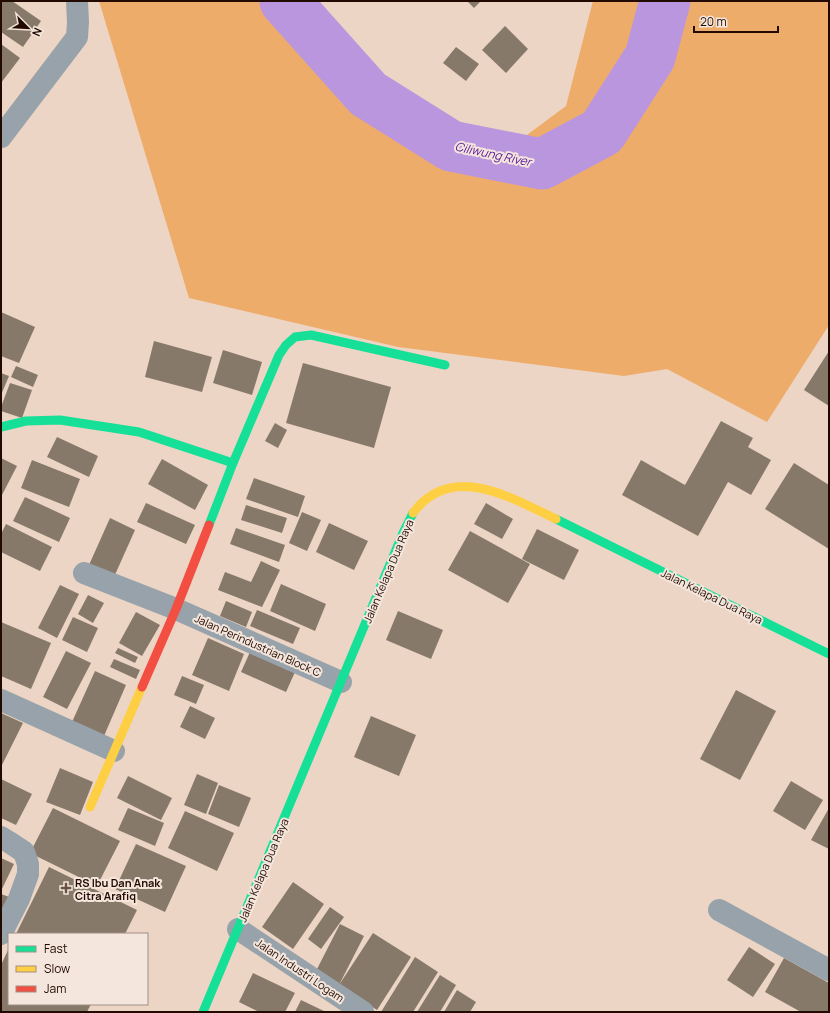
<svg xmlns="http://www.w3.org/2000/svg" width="830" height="1013" viewBox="0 0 830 1013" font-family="Manrope,sans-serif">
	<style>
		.forest { fill: #eeac6a }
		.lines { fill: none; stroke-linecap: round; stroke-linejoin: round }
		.river { stroke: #ba96df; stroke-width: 51 }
		.building { fill: #877969 }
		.street { stroke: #97a2aa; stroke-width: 22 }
		.fast { stroke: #16e098; stroke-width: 9 }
		.slow { stroke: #ffcf43; stroke-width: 9 }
		.jam { stroke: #f24e42; stroke-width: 9 }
		.poi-dot { fill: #695145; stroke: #f4e6dc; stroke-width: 1.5 }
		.labels { text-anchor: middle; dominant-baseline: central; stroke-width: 4; stroke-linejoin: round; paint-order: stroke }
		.street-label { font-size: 11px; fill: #220a00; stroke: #f4e6dc }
		.poi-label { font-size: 11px; font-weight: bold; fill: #220a00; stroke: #f4e6dc; text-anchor: start }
		.water-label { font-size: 12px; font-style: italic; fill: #59169c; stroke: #f4e6dc }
	</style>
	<rect width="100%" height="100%" fill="#ecd5c4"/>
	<path class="forest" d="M 99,1 L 309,1 L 436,136 L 508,149 L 566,106 L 593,1 L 829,1 L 829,325 L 767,422 L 667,369 L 624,376 L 398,347 L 189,298 Z"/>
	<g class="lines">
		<path class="river" d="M 285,1 L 368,94 L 451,146 L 542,164 L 602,132 L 650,57 L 665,1"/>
	</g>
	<g class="building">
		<path d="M 1,1 L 12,1 L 41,21 L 23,47 L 1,32 Z"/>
		<path d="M 467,1 L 481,1 L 474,8 Z"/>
		<path d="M 505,26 L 528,49 L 506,73 L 482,50 Z"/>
		<path d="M 1,44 L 20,58 L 1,83 Z"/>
		<path d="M 456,47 L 479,64 L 466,81 L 443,63 Z"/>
		<path d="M 1,312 L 35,327 L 19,363 L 1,356 Z"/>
		<path d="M 154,341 L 212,357 L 202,392 L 145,377 Z"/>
		<path d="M 223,350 L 262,362 L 252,395 L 213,383 Z"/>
		<path d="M 829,351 L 829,406 L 804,390 Z"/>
		<path d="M 303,363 L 391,387 L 374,448 L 286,423 Z"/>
		<path d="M 16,366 L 38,375 L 33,387 L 11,377 Z"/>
		<path d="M 1,373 L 9,376 L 1,395 Z"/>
		<path d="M 10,383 L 32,390 L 22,418 L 1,411 L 1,407 Z"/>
		<path d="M 721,421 L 753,438 L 748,447 L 771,460 L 751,495 L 728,482 L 698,536 L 622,495 L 641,460 L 685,485 Z"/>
		<path d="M 275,423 L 287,430 L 278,448 L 265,441 Z"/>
		<path d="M 57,437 L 98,456 L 89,477 L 47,457 Z"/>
		<path d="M 1,458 L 17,466 L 1,497 Z"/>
		<path d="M 162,459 L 208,485 L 195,510 L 148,484 Z"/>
		<path d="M 32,460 L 80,479 L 69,507 L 21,488 Z"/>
		<path d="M 794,463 L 829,485 L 829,549 L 765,509 Z"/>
		<path d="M 254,478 L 305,496 L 298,517 L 246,499 Z"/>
		<path d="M 25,497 L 70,518 L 59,542 L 13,521 Z"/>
		<path d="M 146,503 L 195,525 L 186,544 L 137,522 Z"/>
		<path d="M 486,503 L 513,519 L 502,539 L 474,524 Z"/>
		<path d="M 246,505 L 287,518 L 282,533 L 241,520 Z"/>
		<path d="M 302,512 L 321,520 L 307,551 L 289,543 Z"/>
		<path d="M 110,518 L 135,530 L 114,577 L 89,565 Z"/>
		<path d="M 329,523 L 368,541 L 354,570 L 316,552 Z"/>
		<path d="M 6,524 L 52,547 L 40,571 L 1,552 L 1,534 Z"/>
		<path d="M 236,528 L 285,545 L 279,562 L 230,544 Z"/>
		<path d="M 537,529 L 579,550 L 564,580 L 522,559 Z"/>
		<path d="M 470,531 L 530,564 L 508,603 L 448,570 Z"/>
		<path d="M 261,561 L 280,570 L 262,607 L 218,590 L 225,572 L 251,582 Z"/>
		<path d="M 281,584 L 326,604 L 315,631 L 270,611 Z"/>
		<path d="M 60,585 L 79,594 L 57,638 L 38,628 Z"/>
		<path d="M 88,595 L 104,603 L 93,623 L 78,614 Z"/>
		<path d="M 226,601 L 252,612 L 246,627 L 220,616 Z"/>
		<path d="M 257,610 L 300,628 L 293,644 L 250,626 Z"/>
		<path d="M 398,611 L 443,630 L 431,659 L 386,640 Z"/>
		<path d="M 136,612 L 160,625 L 142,656 L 119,643 Z"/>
		<path d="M 73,617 L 98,628 L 87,652 L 62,640 Z"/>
		<path d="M 1,622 L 51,643 L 31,689 L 1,676 Z"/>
		<path d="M 208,638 L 244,654 L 229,691 L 192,675 Z"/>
		<path d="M 118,648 L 138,657 L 135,663 L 115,653 Z"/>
		<path d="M 66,651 L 91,663 L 67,709 L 43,697 Z"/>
		<path d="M 250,652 L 295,672 L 286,692 L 241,672 Z"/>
		<path d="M 114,659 L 140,670 L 136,679 L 110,667 Z"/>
		<path d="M 95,671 L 126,685 L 104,736 L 72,722 Z"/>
		<path d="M 182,676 L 204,685 L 196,704 L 174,695 Z"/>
		<path d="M 736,690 L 776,711 L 740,780 L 700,759 Z"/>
		<path d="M 190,706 L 215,718 L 205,739 L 180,727 Z"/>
		<path d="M 1,713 L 23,723 L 1,767 Z"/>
		<path d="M 371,716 L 416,735 L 399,776 L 354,757 Z"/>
		<path d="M 60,768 L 93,782 L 80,815 L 46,802 Z"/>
		<path d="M 197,774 L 218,783 L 206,814 L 184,805 Z"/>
		<path d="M 128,776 L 172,798 L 161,820 L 117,798 Z"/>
		<path d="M 1,779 L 32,794 L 16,825 L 1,818 Z"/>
		<path d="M 791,781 L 823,800 L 805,830 L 773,811 Z"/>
		<path d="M 219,785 L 251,798 L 239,827 L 208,814 Z"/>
		<path d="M 53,808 L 120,841 L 97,886 L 30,853 Z"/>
		<path d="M 128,808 L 164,823 L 155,846 L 118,830 Z"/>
		<path d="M 829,808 L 829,849 L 811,840 Z"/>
		<path d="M 185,811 L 234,833 L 217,871 L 168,848 Z"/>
		<path d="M 136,844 L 186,866 L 165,912 L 115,889 Z"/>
		<path d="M 1,858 L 14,864 L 1,891 Z"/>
		<path d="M 49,867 L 137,910 L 125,934 L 16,934 Z"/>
		<path d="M 293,882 L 324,904 L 293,949 L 262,927 Z"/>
		<path d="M 1,894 L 12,898 L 1,923 Z"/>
		<path d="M 330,907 L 344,917 L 321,949 L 308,939 Z"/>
		<path d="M 340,924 L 364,936 L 339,985 L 373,933 L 411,957 L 377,1010 L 339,985 L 315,973 Z"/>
		<path d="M 749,947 L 775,964 L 753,997 L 727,980 Z"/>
		<path d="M 9,948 L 9,1004 L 91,1004 L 87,1012 L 1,1012 L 1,965 Z"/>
		<path d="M 415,957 L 438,972 L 413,1012 L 381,1012 Z"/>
		<path d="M 784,958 L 829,983 L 829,1010 L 828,1012 L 801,1012 L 765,992 Z"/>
		<path d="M 253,973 L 295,993 L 285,1012 L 256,1012 L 257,1011 L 239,1002 Z"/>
		<path d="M 440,975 L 456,985 L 440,1012 L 417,1012 Z"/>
		<path d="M 457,990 L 476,1002 L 470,1012 L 444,1012 Z"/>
		<path d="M 301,1000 L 326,1012 L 295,1012 Z"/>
	</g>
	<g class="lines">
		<g class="street">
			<path d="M 1,137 L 77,37 L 78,22 L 77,1"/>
			<path d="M 84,573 L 176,609 L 341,682"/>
			<path d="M 1,700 L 114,751"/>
			<path d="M 1,837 L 9,842 L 24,852 L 28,864 L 28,874 L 19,899 L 1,934"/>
			<path d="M 719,910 L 829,970"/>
			<path d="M 238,929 L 363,1012"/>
		</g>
		<g class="fast">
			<path d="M 1,427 L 26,421 L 60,420 L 139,432 L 233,463"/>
			<path d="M 556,519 L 829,654"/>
			<path d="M 209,525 L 233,463 L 279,355 L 286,345 L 295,337 L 311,335 L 445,365"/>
			<path d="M 203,1012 L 403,533 L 413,513"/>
		</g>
		<g class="slow">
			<path d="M 413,513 C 452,461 511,498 556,519"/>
			<path d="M 90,807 L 142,687"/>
		</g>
		<path class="jam" d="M 142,687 L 176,609 L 209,525"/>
	</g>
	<path class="poi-dot" d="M64 882h4v4h4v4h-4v4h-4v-4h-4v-4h4z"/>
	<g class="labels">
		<g class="street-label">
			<text transform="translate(388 571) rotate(-67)">Jalan Kelapa Dua Raya</text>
			<text transform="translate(712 596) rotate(26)">Jalan Kelapa Dua Raya</text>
			<text transform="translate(258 645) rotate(24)">Jalan Perindustrian Block C</text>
			<text transform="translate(263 870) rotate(-67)">Jalan Kelapa Dua Raya</text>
			<text transform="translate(300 970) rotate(34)">Jalan Industri Logam</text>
		</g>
		<g class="poi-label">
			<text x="75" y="882">RS Ibu Dan Anak<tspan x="75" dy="13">Citra Arafiq</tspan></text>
		</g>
		<g class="water-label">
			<text transform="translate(493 154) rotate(12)">Ciliwung River</text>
		</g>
	</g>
	<rect width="830" height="1013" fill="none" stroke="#220a00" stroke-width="4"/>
	<rect x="8" y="933" width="140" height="72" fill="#f4e6dc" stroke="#a08e84"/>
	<rect x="16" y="946" width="20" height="6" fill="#16e098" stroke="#a08e84"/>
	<text x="44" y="953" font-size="12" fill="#220a00">Fast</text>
	<rect x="16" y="966" width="20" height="6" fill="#ffcf43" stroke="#a08e84"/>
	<text x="44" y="973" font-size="12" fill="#220a00">Slow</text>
	<rect x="16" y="986" width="20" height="6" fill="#f24e42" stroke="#a08e84"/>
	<text x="44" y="993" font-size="12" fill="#220a00">Jam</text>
	<g transform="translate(28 28) rotate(114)" stroke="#f4e6dc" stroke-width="3" paint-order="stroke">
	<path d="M0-3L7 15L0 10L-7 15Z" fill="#220a00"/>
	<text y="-6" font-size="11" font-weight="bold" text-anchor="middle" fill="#220a00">N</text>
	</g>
	<path d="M694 26v6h84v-6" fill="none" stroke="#220a00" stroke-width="2"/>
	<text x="700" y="26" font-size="12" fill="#220a00" stroke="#f4e6dc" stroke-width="3" paint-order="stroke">20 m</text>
</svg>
